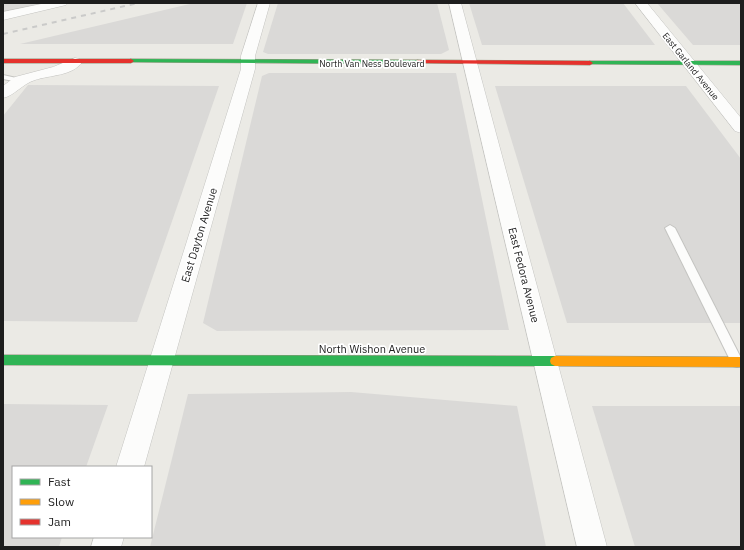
<svg xmlns="http://www.w3.org/2000/svg" width="744" height="550" viewBox="0 0 744 550" font-family="'IBM Plex Sans',sans-serif">
	<style>
		.residential { fill: #dad9d7 }
		.lines { fill: none; stroke-linecap: round; stroke-linejoin: round }
		.lane-casing { stroke: #c4c4c1; stroke-width: 2 }
		.street-casing { stroke: #c4c4c1; stroke-width: 1 }
		.fast-casing { stroke: #91957c; stroke-width: 1 }
		.slow-casing { stroke: #91957c; stroke-width: 1 }
		.jam-casing { stroke: #91957c; stroke-width: 1 }
		.lane { fill: #fcfcfb; fill-rule: evenodd }
		.street { fill: #fcfcfb; fill-rule: evenodd }
		.fast { fill: #30b455; fill-rule: evenodd }
		.slow { fill: #ff9f0a; fill-rule: evenodd }
		.jam { fill: #e5322d; fill-rule: evenodd }
		.rail { stroke: #cacac9; stroke-width: 2; stroke-dasharray: 5 5; stroke-linecap: butt }
		.labels { text-anchor: middle; dominant-baseline: central; stroke-width: 3.5; stroke-linejoin: round; paint-order: stroke }
		.far-street-label { font-size: 9px; fill: #1d1d1d; stroke: #fff }
		.street-label { font-size: 11px; fill: #1d1d1d; stroke: #fff }
	</style>
	<rect width="100%" height="100%" fill="#ebeae5"/>
	<g class="residential">
		<path d="M 3,3 L 43,3 L 3,12 Z"/>
		<path d="M 194,3 L 247,3 L 233,44 L 20,44 Z"/>
		<path d="M 278,3 L 437,3 L 449,50 L 441,54 L 268,54 L 263,52 Z"/>
		<path d="M 469,3 L 623,3 L 655,45 L 482,45 Z"/>
		<path d="M 657,3 L 741,3 L 741,45 L 693,45 Z"/>
		<path d="M 269,73 L 456,73 L 509,330 L 217,331 L 203,323 L 262,76 Z"/>
		<path d="M 28,85 L 219,86 L 137,322 L 3,321 L 3,116 Z"/>
		<path d="M 495,86 L 686,86 L 741,159 L 741,323 L 567,323 Z"/>
		<path d="M 351,392 L 517,406 L 546,547 L 150,547 L 188,394 Z"/>
		<path d="M 3,404 L 108,405 L 86,467 L 13,467 L 13,537 L 62,537 L 59,547 L 3,547 Z"/>
		<path d="M 592,406 L 741,406 L 741,547 L 635,547 Z"/>
	</g>
	<g class="lines">
		<g class="lane-casing">
			<g id="lane">
				<path d="M 3,75 L 21,79 L 22,80 L 19,82 L 3,79 Z"/>
				<path d="M 670,225 L 675,228 L 741,358 L 741,366 L 737,367 L 733,366 L 665,228 Z"/>
			</g>
		</g>
		<g class="street-casing">
			<g id="street">
				<path d="M 46,3 L 68,3 L 66,5 L 3,20 L 3,12 Z"/>
				<path d="M 258,3 L 270,3 L 255,56 L 255,69 L 144,467 L 116,467 L 241,69 L 241,56 Z"/>
				<path d="M 449,3 L 461,3 L 607,547 L 577,547 Z"/>
				<path d="M 635,3 L 647,3 L 741,118 L 741,133 L 735,131 Z"/>
				<path d="M 75,58 L 80,59 L 82,62 C 73,76 50,75 35,80 C 22,84 14,96 3,98 L 3,86 L 15,77 L 53,67 Z"/>
				<path d="M 94,537 L 124,537 L 121,547 L 91,547 Z"/>
			</g>
		</g>
		<g class="fast-casing">
			<g id="fast">
				<path d="M 131,59 L 418,60 L 421,62 L 418,64 L 129,62 L 128,61 Z"/>
				<path d="M 590,61 L 741,61 L 741,65 L 588,64 L 587,63 Z"/>
				<path d="M 3,355 L 555,356 L 559,358 L 560,361 L 559,364 L 555,366 L 3,365 Z"/>
			</g>
		</g>
		<g class="slow-casing">
			<path id="slow" d="M 555,356 L 741,357 L 741,367 L 555,366 L 551,364 L 550,361 L 551,358 Z"/>
		</g>
		<g class="jam-casing">
			<g id="jam">
				<path d="M 3,59 L 131,59 L 134,61 L 131,63 L 3,63 Z"/>
				<path d="M 418,60 L 590,61 L 593,63 L 590,65 L 416,63 L 416,61 Z"/>
			</g>
		</g>
		<use href="#lane" class="lane"/>
		<use href="#street" class="street"/>
		<use href="#fast" class="fast"/>
		<use href="#slow" class="slow"/>
		<use href="#jam" class="jam"/>
		<path class="rail" d="M 3,34 L 138,3"/>
	</g>
	<g class="labels">
		<g class="far-street-label">
			<text x="372" y="63">North Van Ness Boulevard</text>
			<text transform="translate(691 66) rotate(51)">East Garland Avenue</text>
		</g>
		<g class="street-label">
			<text transform="translate(199 235) rotate(-73)">East Dayton Avenue</text>
			<text transform="translate(524 275) rotate(76)">East Fedora Avenue</text>
			<text x="372" y="349">North Wishon Avenue</text>
		</g>
	</g>
	<rect width="744" height="550" fill="none" stroke="#1d1d1d" stroke-width="8"/>
	<rect x="12" y="466" width="140" height="72" fill="#ffffff" stroke="#a5a5a5"/>
	<rect x="20" y="479" width="20" height="6" fill="#30b455" stroke="#a5a5a5"/>
	<text x="48" y="486" font-size="12" fill="#1d1d1d">Fast</text>
	<rect x="20" y="499" width="20" height="6" fill="#ff9f0a" stroke="#a5a5a5"/>
	<text x="48" y="506" font-size="12" fill="#1d1d1d">Slow</text>
	<rect x="20" y="519" width="20" height="6" fill="#e5322d" stroke="#a5a5a5"/>
	<text x="48" y="526" font-size="12" fill="#1d1d1d">Jam</text>
</svg>
